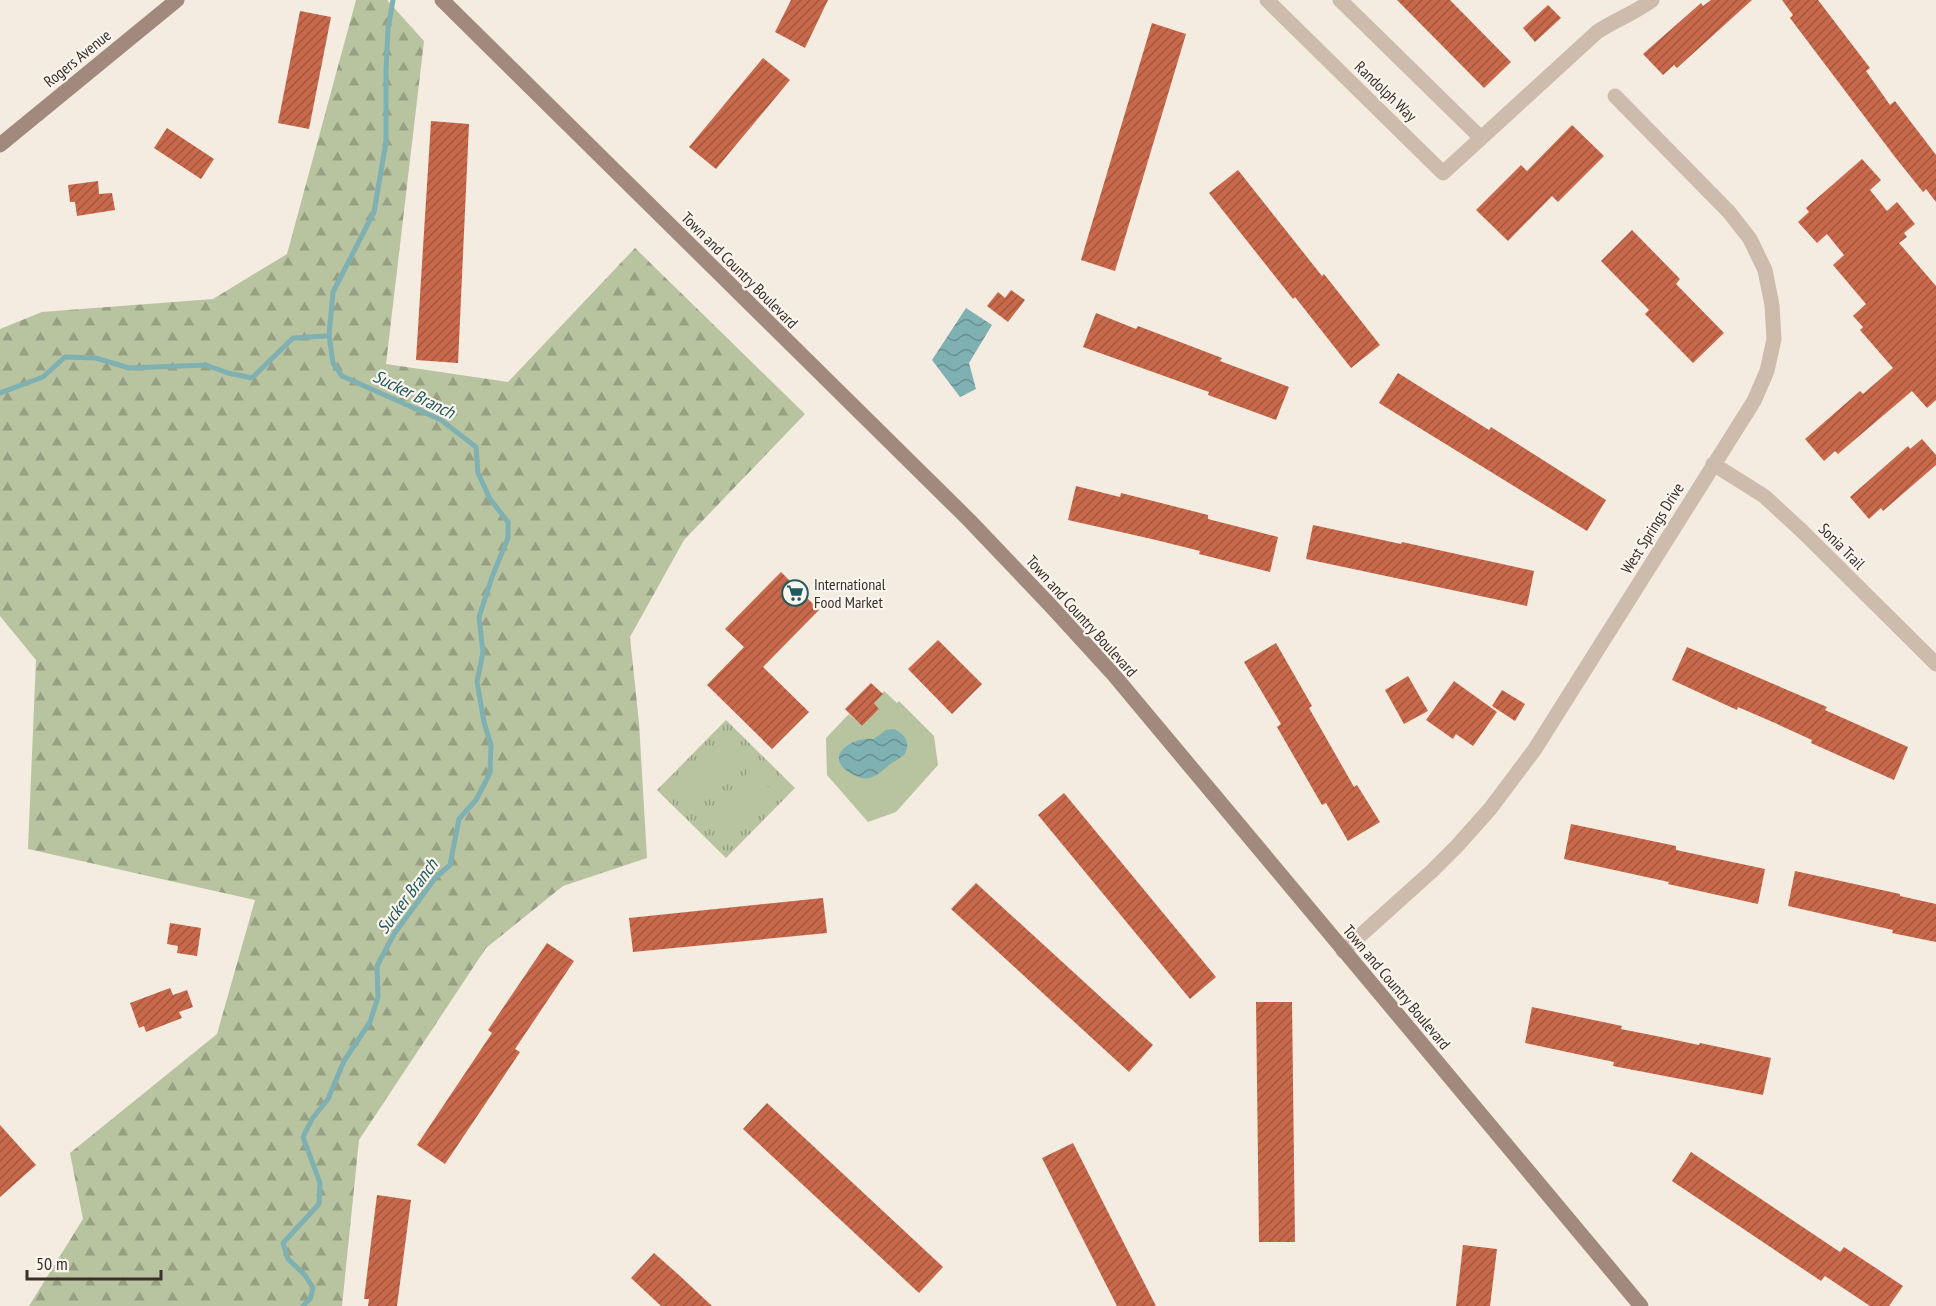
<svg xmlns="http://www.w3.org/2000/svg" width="1936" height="1306" viewBox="0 0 1936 1306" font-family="'PT Sans Narrow',sans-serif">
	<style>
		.forest { fill: url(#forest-firs) }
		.park { fill: url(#park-tufts) }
		.pitch { fill: #b8c4a0 }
		.water { fill: url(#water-waves) }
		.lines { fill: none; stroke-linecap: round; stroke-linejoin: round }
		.stream { stroke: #7fb0b2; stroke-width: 5 }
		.building { fill: url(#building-hatch) }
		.street { stroke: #cdbbac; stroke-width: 15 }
		.secondary { stroke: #a18a7d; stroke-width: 15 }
		.labels { text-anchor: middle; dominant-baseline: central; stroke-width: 4.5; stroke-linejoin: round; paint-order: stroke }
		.street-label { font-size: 16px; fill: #3b302b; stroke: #fbf5ee }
		.poi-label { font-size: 16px; fill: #3b302b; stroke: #fbf5ee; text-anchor: start }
		.water-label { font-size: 18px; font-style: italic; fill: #1f5a5e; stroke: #fbf5ee }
	</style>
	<defs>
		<pattern id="forest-firs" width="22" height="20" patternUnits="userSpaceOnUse" patternTransform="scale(1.5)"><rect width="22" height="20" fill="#b8c4a0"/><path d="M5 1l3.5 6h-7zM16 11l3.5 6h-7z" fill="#97a083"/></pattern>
		<pattern id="park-tufts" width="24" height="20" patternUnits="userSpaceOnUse" patternTransform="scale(1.5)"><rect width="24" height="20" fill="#b8c4a0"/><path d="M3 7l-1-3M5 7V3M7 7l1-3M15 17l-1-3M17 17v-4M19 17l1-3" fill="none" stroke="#97a083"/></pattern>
		<pattern id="water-waves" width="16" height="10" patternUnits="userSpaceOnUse" patternTransform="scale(1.5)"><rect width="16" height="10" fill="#7fb0b2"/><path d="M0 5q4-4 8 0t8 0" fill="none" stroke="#699091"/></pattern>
		<pattern id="building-hatch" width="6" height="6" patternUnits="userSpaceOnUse" patternTransform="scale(1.5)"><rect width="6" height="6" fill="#c8694b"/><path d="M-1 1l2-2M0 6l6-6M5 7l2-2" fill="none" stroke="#a4573f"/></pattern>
	</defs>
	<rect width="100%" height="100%" fill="#f4ebe1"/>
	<path class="forest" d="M 356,0 L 387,0 L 424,41 L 386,364 L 508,382 L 635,248 L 805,414 L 684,540 L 630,637 L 639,723 L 647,858 L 563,886 L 486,948 L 359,1140 L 342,1306 L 29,1306 L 83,1219 L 70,1153 L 217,1034 L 255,900 L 28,849 L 36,660 L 0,616 L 0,329 L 42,312 L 213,299 L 287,254 Z"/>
	<path class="park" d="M 726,720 L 795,788 L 726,858 L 657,790 Z"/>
	<g class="pitch">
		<path d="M 884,691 L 897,703 L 899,701 L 934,736 L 938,765 L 896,812 L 868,822 L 827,775 L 826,738 L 849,714 L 862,726 L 879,709 L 874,703 Z"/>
		<path d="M 722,741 L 743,761 L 699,806 L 678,786 Z"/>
		<path d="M 751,770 L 771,790 L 727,834 L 707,814 Z"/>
	</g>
	<g class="water">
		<path d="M 966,308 L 992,325 L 969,363 L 976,389 L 960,397 L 932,360 Z"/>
		<path d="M 894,729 C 904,733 912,743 904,755 C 901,758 896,760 892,763 C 878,773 871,785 852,774 C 821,757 852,736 874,739 L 886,730 Z"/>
	</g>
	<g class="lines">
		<g class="stream">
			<path d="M 0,393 L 43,377 L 65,357 L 96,358 L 129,368 L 206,365 L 228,373 L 252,378 L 293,338 L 325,336"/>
			<path d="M 303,1306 L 310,1299 L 313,1288 L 305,1275 L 288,1259 L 283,1243 L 319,1204 L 320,1183 L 303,1137 L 312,1119 L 328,1099 L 344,1061 L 370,1022 L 378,997 L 377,966 L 394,934 L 436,877 L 450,865 L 459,819 L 476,800 L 490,773 L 491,745 L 484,722 L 477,682 L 483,652 L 479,617 L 492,577 L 508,538 L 508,522 L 490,499 L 478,473 L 476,447 L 441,420 L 342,376 L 333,363 L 329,335 L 333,292 L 374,212 L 386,142 L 386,70 L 388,29 L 393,0"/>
		</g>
	</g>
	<g class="building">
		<path d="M 791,0 L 828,0 L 805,48 L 775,32 Z"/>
		<path d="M 1397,0 L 1450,0 L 1511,62 L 1484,88 Z"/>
		<path d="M 1711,0 L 1752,0 L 1677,68 L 1674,65 L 1663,75 L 1643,54 L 1701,3 L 1703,6 Z"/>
		<path d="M 1782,0 L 1818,0 L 1870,68 L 1866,71 L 1890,105 L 1895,101 L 1904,113 L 1936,155 L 1936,202 L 1926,189 L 1923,192 L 1895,157 L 1790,18 L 1793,15 Z"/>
		<path d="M 1548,5 L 1561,18 L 1535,42 L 1523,28 Z"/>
		<path d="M 300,11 L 331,17 L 309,129 L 278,123 Z"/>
		<path d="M 1152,23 L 1186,34 L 1115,271 L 1081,260 Z"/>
		<path d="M 763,58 L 790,80 L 716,169 L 689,147 Z"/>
		<path d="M 431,121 L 469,124 L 458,363 L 416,360 Z"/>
		<path d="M 1572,125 L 1604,156 L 1558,202 L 1552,196 L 1508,241 L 1476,210 L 1521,165 L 1527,171 Z"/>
		<path d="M 167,128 L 214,159 L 201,179 L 154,148 Z"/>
		<path d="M 1862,159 L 1881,180 L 1870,190 L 1887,211 L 1897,202 L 1915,224 L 1904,233 L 1907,237 L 1899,243 L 1936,286 L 1936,400 L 1927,408 L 1912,391 L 1838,454 L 1835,451 L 1824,461 L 1805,439 L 1860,391 L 1863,394 L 1893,368 L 1860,330 L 1863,327 L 1853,316 L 1866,304 L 1833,265 L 1844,255 L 1827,234 L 1817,243 L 1798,222 L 1809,212 L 1806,208 Z"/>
		<path d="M 1238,170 L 1322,276 L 1324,274 L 1380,345 L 1351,368 L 1295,297 L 1293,299 L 1209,193 Z"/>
		<path d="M 98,181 L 99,194 L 112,193 L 115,210 L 77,216 L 75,202 L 70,202 L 68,185 Z"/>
		<path d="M 1632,230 L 1680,279 L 1676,284 L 1724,333 L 1693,363 L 1645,314 L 1649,310 L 1601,261 Z"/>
		<path d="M 1011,290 L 1025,300 L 1008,322 L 987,306 L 998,292 L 1005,298 Z"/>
		<path d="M 1096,313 L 1136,329 L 1138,326 L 1222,358 L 1220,361 L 1289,387 L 1276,420 L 1208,395 L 1209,392 L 1083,347 Z"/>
		<path d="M 1398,373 L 1489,430 L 1491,427 L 1606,500 L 1587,531 L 1379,403 Z"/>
		<path d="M 1922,439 L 1936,455 L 1936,465 L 1883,511 L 1881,508 L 1869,519 L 1850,497 L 1908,446 L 1910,449 Z"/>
		<path d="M 1076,486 L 1120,497 L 1121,493 L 1165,504 L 1208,515 L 1208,519 L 1278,537 L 1270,572 L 1199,554 L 1200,551 L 1156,540 L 1068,520 Z"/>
		<path d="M 1313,525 L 1401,544 L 1402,542 L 1534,571 L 1527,606 L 1306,559 Z"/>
		<path d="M 781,572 L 819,610 L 763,667 L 809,712 L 772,749 L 707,685 L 744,647 L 725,629 Z"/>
		<path d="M 938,640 L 982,684 L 952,714 L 908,669 Z"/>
		<path d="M 1276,643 L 1312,706 L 1309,708 L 1354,787 L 1357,785 L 1380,822 L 1348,841 L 1326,803 L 1322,805 L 1277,727 L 1281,724 L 1244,662 Z"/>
		<path d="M 1687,647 L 1827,707 L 1825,710 L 1908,747 L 1894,780 L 1811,743 L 1812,740 L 1775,723 L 1738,707 L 1737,710 L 1672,680 Z"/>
		<path d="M 1408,676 L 1428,711 L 1404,724 L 1385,690 Z"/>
		<path d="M 1454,681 L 1497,712 L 1473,746 L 1456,734 L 1453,739 L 1426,720 Z"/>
		<path d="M 871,683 L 883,694 L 874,703 L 879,709 L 862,726 L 845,709 Z"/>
		<path d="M 1502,690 L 1525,704 L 1515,721 L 1492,706 Z"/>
		<path d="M 1064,793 L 1216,977 L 1190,999 L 1038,815 Z"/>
		<path d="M 1571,824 L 1676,846 L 1676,850 L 1765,869 L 1758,904 L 1668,884 L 1669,882 L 1564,859 Z"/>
		<path d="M 1795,871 L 1900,894 L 1900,896 L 1936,904 L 1936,942 L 1892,933 L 1893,930 L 1788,906 Z"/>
		<path d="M 976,883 L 1153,1045 L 1129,1072 L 951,909 Z"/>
		<path d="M 823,898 L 827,933 L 633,952 L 629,918 Z"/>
		<path d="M 170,923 L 201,928 L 197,956 L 177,953 L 178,946 L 167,944 Z"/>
		<path d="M 547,943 L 574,961 L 515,1049 L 520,1052 L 445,1164 L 417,1145 L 492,1033 L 488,1030 Z"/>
		<path d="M 170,988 L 173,995 L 187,990 L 193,1007 L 179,1012 L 182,1018 L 146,1032 L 144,1026 L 139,1028 L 130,1003 Z"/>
		<path d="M 1256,1002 L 1292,1002 L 1295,1242 L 1259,1242 Z"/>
		<path d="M 1532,1007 L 1622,1026 L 1621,1029 L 1661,1037 L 1699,1045 L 1700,1043 L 1771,1058 L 1763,1095 L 1613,1066 L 1614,1062 L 1525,1043 Z"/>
		<path d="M 767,1103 L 943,1267 L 919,1293 L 743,1129 Z"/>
		<path d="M 0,1125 L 36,1165 L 0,1197 Z"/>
		<path d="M 1073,1143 L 1113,1222 L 1156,1306 L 1117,1306 L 1062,1198 L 1042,1158 Z"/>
		<path d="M 1691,1152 L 1840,1252 L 1844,1247 L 1903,1286 L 1889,1306 L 1870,1306 L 1825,1276 L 1821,1281 L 1672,1181 Z"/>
		<path d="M 377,1195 L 411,1200 L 397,1306 L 368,1306 L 369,1299 L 364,1299 Z"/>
		<path d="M 1463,1245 L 1497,1249 L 1490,1306 L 1456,1306 Z"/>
		<path d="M 654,1253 L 680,1276 L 712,1306 L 661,1306 L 631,1278 Z"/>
	</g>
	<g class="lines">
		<g class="street">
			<path d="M 1267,0 L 1443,173 L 1597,32 C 1615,20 1635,13 1652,0"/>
			<path d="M 1340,0 L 1481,138"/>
			<path d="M 1713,464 L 1764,496 L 1802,531 L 1936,664"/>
			<path d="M 1343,951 L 1432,871 L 1457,846 L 1490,809 L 1535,749 L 1754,401 L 1767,371 L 1774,339 L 1772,305 L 1765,270 L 1750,239 L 1729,212 L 1615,96"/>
		</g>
		<g class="secondary">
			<path d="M 442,0 L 969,520 L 1050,605 L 1113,674 L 1641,1306"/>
			<path d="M 0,145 L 177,0"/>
		</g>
	</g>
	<defs>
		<g id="supermarket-ring" transform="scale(1.35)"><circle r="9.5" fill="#fbf5ee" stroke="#1f5a5e" stroke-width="1.5"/><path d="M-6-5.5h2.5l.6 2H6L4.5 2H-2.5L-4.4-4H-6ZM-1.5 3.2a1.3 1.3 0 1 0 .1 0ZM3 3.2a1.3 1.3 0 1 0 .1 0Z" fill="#1f5a5e"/></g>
	</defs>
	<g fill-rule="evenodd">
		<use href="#supermarket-ring" x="795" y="593"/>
	</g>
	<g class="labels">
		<g class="street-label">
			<text transform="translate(77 58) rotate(-39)">Rogers Avenue</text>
			<text transform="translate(1386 91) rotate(44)">Randolph Way</text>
			<text transform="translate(740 270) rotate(45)">Town and Country Boulevard</text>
			<text transform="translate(1652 528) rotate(-58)">West Springs Drive</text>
			<text transform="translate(1842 546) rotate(45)">Sonia Trail</text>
			<text transform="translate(1082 616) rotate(48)">Town and Country Boulevard</text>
			<text transform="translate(1397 987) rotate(50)">Town and Country Boulevard</text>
		</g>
		<g class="poi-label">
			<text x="814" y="584">International<tspan x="814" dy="18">Food Market</tspan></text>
		</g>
		<g class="water-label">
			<text transform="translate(414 394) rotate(26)">Sucker Branch</text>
			<text transform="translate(407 896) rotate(-53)">Sucker Branch</text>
		</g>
	</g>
	<path d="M27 1270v9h134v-9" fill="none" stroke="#3b302b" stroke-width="3"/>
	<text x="36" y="1270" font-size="18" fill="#3b302b" stroke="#fbf5ee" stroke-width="4.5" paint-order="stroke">50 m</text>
</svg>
